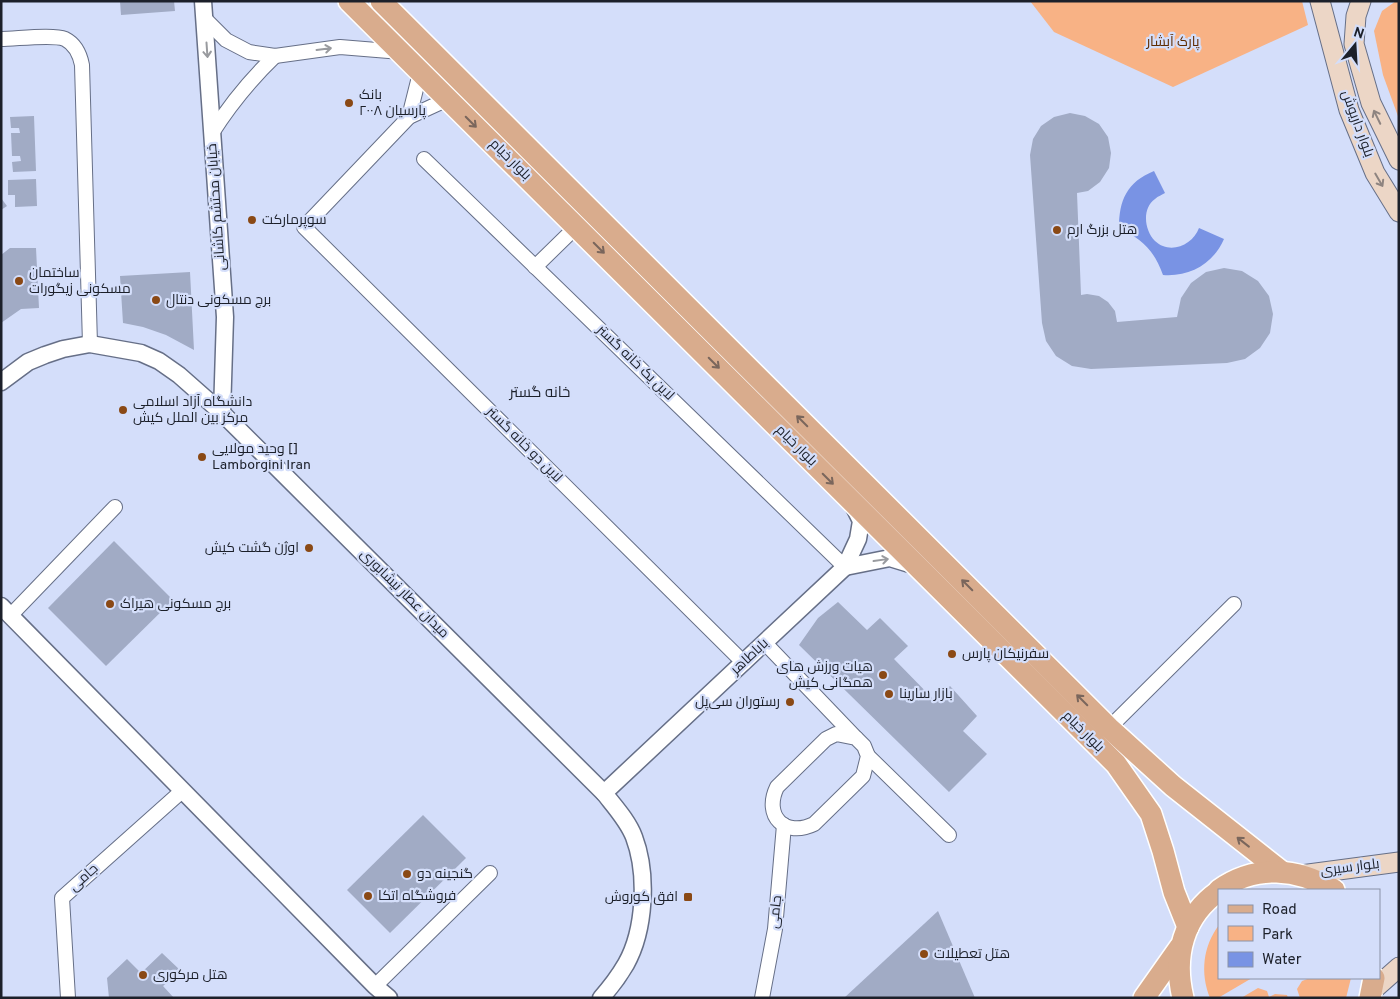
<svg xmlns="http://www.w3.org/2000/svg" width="1400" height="999" viewBox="0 0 1400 999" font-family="Overpass,Cairo,sans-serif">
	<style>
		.green { fill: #f8b285 }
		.water { fill: #7993e4 }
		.building { fill: #a1abc5 }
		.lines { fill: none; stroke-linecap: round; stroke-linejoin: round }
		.minor-casing { stroke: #666f87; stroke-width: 16 }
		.tertiary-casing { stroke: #666f87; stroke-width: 19 }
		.secondary-casing { stroke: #666f87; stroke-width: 21 }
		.primary-casing { stroke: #fff; stroke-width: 24 }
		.minor { stroke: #fff; stroke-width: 14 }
		.tertiary { stroke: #fff; stroke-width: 16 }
		.secondary { stroke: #ecd6c6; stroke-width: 19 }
		.primary { stroke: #d9ac8d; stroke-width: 21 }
		.oneway { stroke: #999b9f }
		.oneway2 { stroke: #8e8480 }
		.oneway3 { stroke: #7a665c }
		.poi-dot { fill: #8a4915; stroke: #d4defa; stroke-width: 2 }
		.labels { text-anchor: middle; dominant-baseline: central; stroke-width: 4.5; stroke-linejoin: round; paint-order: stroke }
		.park-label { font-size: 14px; fill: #5f2b00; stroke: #d4defa }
		.poi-label { font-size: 14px; fill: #1c202a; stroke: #d4defa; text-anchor: start }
		.street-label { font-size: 14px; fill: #1c202a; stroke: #d4defa }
		.neighbourhood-label { font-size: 15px; fill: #1c202a; stroke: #d4defa }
	</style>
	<rect width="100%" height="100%" fill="#d4defa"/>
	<g class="green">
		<path d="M 1030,1 L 1302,1 L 1308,25 L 1173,87 L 1054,32 Z"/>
		<path d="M 1396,1 L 1399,1 L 1399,119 L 1383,75 L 1374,31 L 1382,11 Z"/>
		<path d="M 1219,925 L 1219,978 L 1252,978 L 1218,998 L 1210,998 C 1200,973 1203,946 1219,925 Z"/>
		<path d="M 1310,978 L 1351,978 L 1346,998 L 1300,998 L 1297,989 L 1302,981 Z"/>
		<path d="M 1258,988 L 1267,991 L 1269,997 L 1275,994 L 1287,995 L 1288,998 L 1241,998 Z"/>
	</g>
	<path class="water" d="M 1154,171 L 1165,193 C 1162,195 1158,196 1155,199 C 1142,208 1144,230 1155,241 C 1170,255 1193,245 1199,228 L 1224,239 C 1213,264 1190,277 1163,275 C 1154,250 1142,239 1119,228 C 1119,200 1127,182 1154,171 Z"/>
	<g class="building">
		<path d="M 120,1 L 174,1 L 175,11 L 121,15 Z"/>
		<path d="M 1070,113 L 1085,116 L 1099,124 L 1108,137 L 1111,153 L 1109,168 L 1100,182 L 1088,191 L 1077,193 L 1081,295 L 1087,294 L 1099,296 L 1108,302 L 1115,311 L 1117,322 L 1177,317 L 1181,298 L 1191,283 L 1206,272 L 1224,268 L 1242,271 L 1258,281 L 1269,296 L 1273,314 L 1270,333 L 1260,348 L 1245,359 L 1227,363 L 1091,369 L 1072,366 L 1056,356 L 1046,341 L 1042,323 L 1030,155 L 1033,139 L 1041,126 L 1054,117 Z"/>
		<path d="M 34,116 L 36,171 L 13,172 L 12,162 L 21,161 L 20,156 L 12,156 L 11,133 L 20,133 L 19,128 L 11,128 L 10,117 Z"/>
		<path d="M 36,179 L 37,206 L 15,207 L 15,195 L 8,195 L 8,180 Z"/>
		<path d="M 1,198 L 7,206 L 1,210 Z"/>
		<path d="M 10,248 L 36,248 L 39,308 L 21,309 L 1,323 L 1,255 Z"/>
		<path d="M 190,272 L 194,350 L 166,335 L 143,327 L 123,323 L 120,276 Z"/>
		<path d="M 114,541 L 173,600 L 106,666 L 48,608 Z"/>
		<path d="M 838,602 L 867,630 L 880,618 L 908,646 L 894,659 L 936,702 L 950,686 L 977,716 L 963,731 L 987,754 L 949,792 L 799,645 L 818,618 Z"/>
		<path d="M 423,815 L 466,858 L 390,933 L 347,890 Z"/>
		<path d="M 938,911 L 975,998 L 844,998 Z"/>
		<path d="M 162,953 L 181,971 L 163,986 L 174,998 L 109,998 L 107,978 L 127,959 L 141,973 Z"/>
	</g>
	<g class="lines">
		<g class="minor-casing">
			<g id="minor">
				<path d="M 204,18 L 226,40 L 249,52 L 275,56 L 340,47 L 401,52"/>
				<path d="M 1,39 C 16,39 53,34 65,39 C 75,44 80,55 82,65 L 90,344"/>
				<path d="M 448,99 L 409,117 L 304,227 L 744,663"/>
				<path d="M 409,117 L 420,73"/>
				<path d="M 212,133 C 231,103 250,80 275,56"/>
				<path d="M 424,159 L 845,567"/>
				<path d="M 535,267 L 577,226"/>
				<path d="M 10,616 L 115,507"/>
				<path d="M 765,643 L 856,738"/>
				<path d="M 1109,728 L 1234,604"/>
				<path d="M 836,734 L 856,738 L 864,746 L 868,756 L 863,776 L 814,824 C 785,838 763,816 777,787 L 826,739 Z"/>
				<path d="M 868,756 L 949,835"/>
				<path d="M 375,986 L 490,873"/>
				<path d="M 68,998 L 62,898 L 182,791"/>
				<path d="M 762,998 L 775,929 L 784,825"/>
			</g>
		</g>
		<g class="tertiary-casing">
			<g id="tertiary">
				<path d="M 203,1 L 225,317 L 222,413"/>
				<path d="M 1,382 L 28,362 L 45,355 L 63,349 L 90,344 L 141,353 L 159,361 L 179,375 L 222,413 L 604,793 C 615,807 628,821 634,837 C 648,874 645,930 626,964 C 619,976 610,988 601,998"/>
				<path d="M 845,567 L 890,558 L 916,566"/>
				<path d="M 1,606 L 375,986 L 389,998"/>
				<path d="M 604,793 L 845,567 L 858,539 L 861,521 L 853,505"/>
			</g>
		</g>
		<g class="secondary-casing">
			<g id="secondary">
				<path d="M 1320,1 L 1349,110 L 1375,173 L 1399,212"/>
				<path d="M 1361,1 L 1356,16 L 1354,44 L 1371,103 L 1399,160"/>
				<path d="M 1301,875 L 1399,862"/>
				<path d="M 1372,991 L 1399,967"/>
			</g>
		</g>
		<g class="primary-casing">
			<g id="primary">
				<path d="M 349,1 L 1116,764 L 1151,814 L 1163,851 L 1174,892 L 1188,927"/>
				<path d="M 381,1 L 1109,728 L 1173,786 L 1282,872"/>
				<path d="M 1219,890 C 1256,864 1297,868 1334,890"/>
				<path d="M 1144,998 L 1180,947"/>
				<path d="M 1183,998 C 1173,956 1183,916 1219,891"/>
				<path d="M 1370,998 L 1374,978"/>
			</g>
		</g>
		<use href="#minor" class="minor"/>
		<use href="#tertiary" class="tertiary"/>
		<use href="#secondary" class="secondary"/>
		<use href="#primary" class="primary"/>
	</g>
	<defs><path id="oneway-shaft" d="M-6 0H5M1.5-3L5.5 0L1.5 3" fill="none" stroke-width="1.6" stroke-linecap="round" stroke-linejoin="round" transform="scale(1.25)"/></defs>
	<g class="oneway">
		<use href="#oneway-shaft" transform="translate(324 49) rotate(-7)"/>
		<use href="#oneway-shaft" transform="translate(207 50) rotate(86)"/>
		<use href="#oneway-shaft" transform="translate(881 560) rotate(-8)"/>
	</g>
	<g class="oneway2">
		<use href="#oneway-shaft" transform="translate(1377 117) rotate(-116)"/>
		<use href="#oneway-shaft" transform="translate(1379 180) rotate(60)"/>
	</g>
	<g class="oneway3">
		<use href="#oneway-shaft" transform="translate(471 122) rotate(45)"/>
		<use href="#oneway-shaft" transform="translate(599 248) rotate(45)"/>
		<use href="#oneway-shaft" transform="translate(714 363) rotate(45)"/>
		<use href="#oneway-shaft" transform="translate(802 421) rotate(-135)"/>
		<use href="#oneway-shaft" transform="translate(828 479) rotate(45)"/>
		<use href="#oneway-shaft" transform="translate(967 585) rotate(-135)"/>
		<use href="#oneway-shaft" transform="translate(1082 700) rotate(-135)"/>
		<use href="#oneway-shaft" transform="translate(1243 842) rotate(-142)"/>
	</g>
	<g class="poi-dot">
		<circle cx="349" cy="103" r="5"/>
		<circle cx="252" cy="220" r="5"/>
		<circle cx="1057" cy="230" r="5"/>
		<circle cx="19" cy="281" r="5"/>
		<circle cx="156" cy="300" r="5"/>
		<circle cx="123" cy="410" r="5"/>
		<circle cx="202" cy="457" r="5"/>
		<circle cx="309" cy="548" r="5"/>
		<circle cx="110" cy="604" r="5"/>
		<circle cx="952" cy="654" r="5"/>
		<circle cx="883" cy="675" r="5"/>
		<circle cx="889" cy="694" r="5"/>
		<circle cx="790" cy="702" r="5"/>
		<circle cx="407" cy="874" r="5"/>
		<circle cx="368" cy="896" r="5"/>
		<rect x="683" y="892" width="10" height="10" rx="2.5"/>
		<circle cx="924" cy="954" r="5"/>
		<circle cx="143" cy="975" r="5"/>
	</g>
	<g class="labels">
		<g class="park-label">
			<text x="1173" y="42">پارک آبشار</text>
		</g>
		<g class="poi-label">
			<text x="359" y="95">بانک<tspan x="359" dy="16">پارسیان ۲۰۰۸</tspan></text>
			<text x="262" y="220">سوپرمارکت</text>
			<text x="1067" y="230">هتل بزرگ ارم</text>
			<text x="29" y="273">ساختمان<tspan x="29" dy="16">مسکونی زیگورات</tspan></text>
			<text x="166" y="300">برج مسکونی دنتال</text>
			<text x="133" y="402">دانشگاه آزاد اسلامی<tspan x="133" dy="16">مرکز بین الملل کیش</tspan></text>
			<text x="212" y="449">وحید مولایی []<tspan x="212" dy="16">Lamborgini Iran</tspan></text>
			<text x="299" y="548" text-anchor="end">اوژن گشت كيش</text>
			<text x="120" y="604">برج مسکونی هیراک</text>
			<text x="962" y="654">سفرنیکان پارس</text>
			<text x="873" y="667" text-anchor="end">هیات ورزش های<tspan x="873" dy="16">همگانی کیش</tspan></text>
			<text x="899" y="694">بازار سارینا</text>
			<text x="780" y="702" text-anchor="end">رستوران سی‌پل</text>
			<text x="417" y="874">گنجینه دو</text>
			<text x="378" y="896">فروشگاه اتکا</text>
			<text x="678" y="897" text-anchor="end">افق کوروش</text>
			<text x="934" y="954">هتل تعطیلات</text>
			<text x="153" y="975">هتل مرکوری</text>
		</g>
		<g class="street-label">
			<text transform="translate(1357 124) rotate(70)">بلوار داریوش</text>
			<text transform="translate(510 160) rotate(45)">بلوار خیام</text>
			<text transform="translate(217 207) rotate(-94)">خیابان محتشم کاشانی</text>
			<text transform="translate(635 363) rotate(44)">لاین یک خانه گستر</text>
			<text transform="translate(524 445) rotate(45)">لاین دو خانه گستر</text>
			<text transform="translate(796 446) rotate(45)">بلوار خیام</text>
			<text transform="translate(404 594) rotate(45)">میدان عطار نیشابوری</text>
			<text transform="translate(750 657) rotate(-43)">باباطاهر</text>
			<text transform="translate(1083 732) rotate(45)">بلوار خیام</text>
			<text transform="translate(1350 868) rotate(-7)">بلوار سیری</text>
			<text transform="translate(84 878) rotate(-42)">جامی</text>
			<text transform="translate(776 912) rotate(-84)">جامی</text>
		</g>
		<g class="neighbourhood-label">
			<text x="540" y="393">خانه گستر</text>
		</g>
	</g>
	<rect width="1400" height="999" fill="none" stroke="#1c202a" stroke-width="5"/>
	<rect x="1218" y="889" width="162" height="90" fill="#d4defa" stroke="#8a92a7"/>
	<rect x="1228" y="905" width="25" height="8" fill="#d9ac8d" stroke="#8a92a7"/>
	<text x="1262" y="914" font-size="15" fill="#1c202a">Road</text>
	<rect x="1228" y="926" width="25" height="15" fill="#f8b285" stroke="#8a92a7"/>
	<text x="1262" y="939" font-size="15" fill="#1c202a">Park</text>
	<rect x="1228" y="952" width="25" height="15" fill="#7993e4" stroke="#8a92a7"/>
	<text x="1262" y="964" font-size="15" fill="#1c202a">Water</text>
	<g transform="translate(1355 45) rotate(18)" stroke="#d4defa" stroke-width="4" paint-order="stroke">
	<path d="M0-4L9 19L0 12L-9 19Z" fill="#1c202a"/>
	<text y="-8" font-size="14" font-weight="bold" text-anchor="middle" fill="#1c202a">N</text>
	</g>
</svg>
